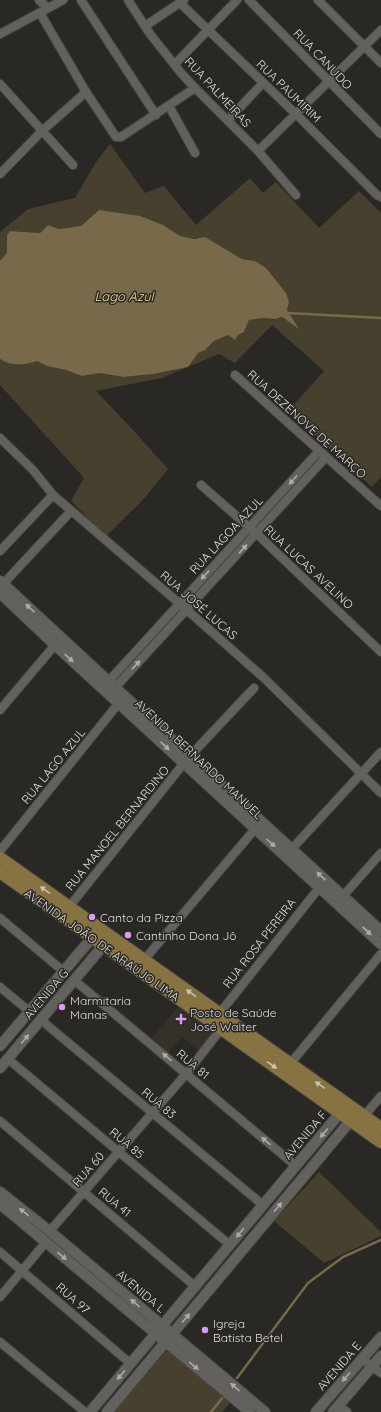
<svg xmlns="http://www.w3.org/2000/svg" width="381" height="1412" viewBox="0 0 381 1412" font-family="Quicksand,sans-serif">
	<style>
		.built { fill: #353128 }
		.green { fill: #47402e }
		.water { fill: #77694a }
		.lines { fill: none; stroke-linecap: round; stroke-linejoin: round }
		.stream { stroke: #77694a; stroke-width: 2.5 }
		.minor-casing { stroke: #474643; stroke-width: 10 }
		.tertiary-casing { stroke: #474643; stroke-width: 12 }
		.primary-casing { stroke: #474643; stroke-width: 14 }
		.minor { stroke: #63615d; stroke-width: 8 }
		.tertiary { stroke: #63615d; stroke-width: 10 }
		.primary { stroke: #877341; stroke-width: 12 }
		.oneway { fill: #adaca9 }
		.oneway2 { fill: #c9c3b4 }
		.poi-dot { fill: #dc99f5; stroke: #2a2824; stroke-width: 1.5 }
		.labels { text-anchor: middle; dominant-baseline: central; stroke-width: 3; stroke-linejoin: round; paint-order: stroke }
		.street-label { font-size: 12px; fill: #dfdedb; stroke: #2a2824 }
		.poi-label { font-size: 12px; fill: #dfdedb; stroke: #2a2824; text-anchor: start }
		.water-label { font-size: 13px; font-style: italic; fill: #f2d9a0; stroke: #2a2824 }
	</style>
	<rect width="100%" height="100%" fill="#2a2824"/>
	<path class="built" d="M 178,1007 L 212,1031 L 213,1034 L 199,1051 L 182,1037 L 167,1054 L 150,1040 Z"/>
	<g class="green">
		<path d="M 110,144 L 145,193 L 164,186 L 196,225 L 250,178 L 263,193 L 276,182 L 319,228 L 359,191 L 381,213 L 381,477 L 372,487 L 288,411 L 324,371 L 272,325 L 235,363 L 219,354 L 162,378 L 96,391 L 134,431 L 168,469 L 141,502 L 106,536 L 71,501 L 84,478 L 0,385 L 0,359 C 11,367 24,365 37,361 L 47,366 L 66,370 L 82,376 L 100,373 L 123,377 L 153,374 L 188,367 L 198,352 L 205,350 L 214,341 L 228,335 L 238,335 L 244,332 L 249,320 L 262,318 L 275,319 L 282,317 L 298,328 L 287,310 L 289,302 L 255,261 L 242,259 L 205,237 L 194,239 L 180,236 L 163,225 L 99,210 L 81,226 L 59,229 L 48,225 L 40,233 L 10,231 L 7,235 L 7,254 L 0,261 L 0,232 L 28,209 L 75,198 L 96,162 Z"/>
		<path d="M 319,1172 L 381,1232 L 381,1236 L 324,1263 L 274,1221 Z"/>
		<path d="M 168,1349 L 231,1402 L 222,1412 L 113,1412 Z"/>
	</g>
	<path class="water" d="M 99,210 L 140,216 L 163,225 L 180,236 L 194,239 L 205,237 L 242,259 L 255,261 L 266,268 L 286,293 L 289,302 L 287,310 L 299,329 L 282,317 L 275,319 L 262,318 L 249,320 L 244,332 L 238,335 L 235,340 L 228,335 L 214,341 L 205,350 L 198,353 L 188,367 L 153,374 L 123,377 L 100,373 L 82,376 L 66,370 L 47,366 L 37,361 C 25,365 11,367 0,359 L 0,261 L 7,253 L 7,235 L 10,231 L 40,233 L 48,225 L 59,229 L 81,226 Z"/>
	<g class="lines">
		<g class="stream">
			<path d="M 288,313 L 381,318"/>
			<path d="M 237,1378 L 308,1283 L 343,1257 L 381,1240"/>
			<path d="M 211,1412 L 223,1397"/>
		</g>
		<g class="minor-casing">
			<g id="minor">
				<path d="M 39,0 L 48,8"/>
				<path d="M 81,0 L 156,115"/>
				<path d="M 128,0 L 150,34 L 181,73 L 195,88 L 258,151 L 296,195"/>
				<path d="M 249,0 L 381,134"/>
				<path d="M 318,0 L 381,63"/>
				<path d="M 180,3 L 296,114 L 377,195 L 381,197"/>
				<path d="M 40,13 L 86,92 L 116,137 L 121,137 L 195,88"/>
				<path d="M 145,26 L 184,0"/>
				<path d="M 0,34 L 63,0"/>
				<path d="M 175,64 L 237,0"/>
				<path d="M 0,84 L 73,165"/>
				<path d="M 169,106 L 195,153"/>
				<path d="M 228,120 L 263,83"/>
				<path d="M 258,151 L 381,30"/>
				<path d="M 0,174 L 42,131 L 86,92"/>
				<path d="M 235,375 L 381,506"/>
				<path d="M 0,438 L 33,470 L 53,495 L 179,603 L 263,677 L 381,793"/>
				<path d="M 201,485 L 257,534 L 381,652"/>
				<path d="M 0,551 L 53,495"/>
				<path d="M 3,584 L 71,511"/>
				<path d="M 105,685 L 319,451"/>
				<path d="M 111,692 L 326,457"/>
				<path d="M 0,710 L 55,645"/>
				<path d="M 190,756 L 254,688"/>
				<path d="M 0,851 L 122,699"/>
				<path d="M 288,853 L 381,752"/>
				<path d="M 343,896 L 381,853"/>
				<path d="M 69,907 L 184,763"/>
				<path d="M 0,918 L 63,971"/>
				<path d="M 144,960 L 255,829"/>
				<path d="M 74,980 L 296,1166"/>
				<path d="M 0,987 L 29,1011"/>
				<path d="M 219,1014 L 319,888"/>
				<path d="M 41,1020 L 263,1205"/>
				<path d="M 8,1059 L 230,1245"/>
				<path d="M 290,1064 L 381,954"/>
				<path d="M 361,1120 L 381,1096"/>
				<path d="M 0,1121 L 196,1287"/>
				<path d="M 49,1232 L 186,1074 L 221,1029"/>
				<path d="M 0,1252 L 131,1364"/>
				<path d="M 0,1297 L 46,1242"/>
				<path d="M 0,1342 L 85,1412"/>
				<path d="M 362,1359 L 381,1373"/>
				<path d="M 339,1406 L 347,1412"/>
			</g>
		</g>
		<g class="tertiary-casing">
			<g id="tertiary">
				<path d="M 0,581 L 108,681 L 381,931"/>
				<path d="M 0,593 L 55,645 L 381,944"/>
				<path d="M 0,1046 L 97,932"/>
				<path d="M 0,1068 L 108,940"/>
				<path d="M 0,1192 L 53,1234 L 265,1412"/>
				<path d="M 0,1204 L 250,1412"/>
				<path d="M 90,1412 L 340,1113 L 347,1110"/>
				<path d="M 107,1412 L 347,1125 L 351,1120 L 351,1113"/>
				<path d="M 316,1412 L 381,1337"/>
				<path d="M 333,1412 L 381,1356"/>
			</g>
		</g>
		<g class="primary-casing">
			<g id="primary">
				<path d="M 0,858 L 381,1128"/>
				<path d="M 0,872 L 381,1142"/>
			</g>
		</g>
		<use href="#minor" class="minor"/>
		<use href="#tertiary" class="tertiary"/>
		<use href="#primary" class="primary"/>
	</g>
	<defs><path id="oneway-solid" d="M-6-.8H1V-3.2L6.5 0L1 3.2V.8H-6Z"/></defs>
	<g class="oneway">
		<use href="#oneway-solid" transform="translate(293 480) rotate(132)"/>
		<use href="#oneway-solid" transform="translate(243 549) rotate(-47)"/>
		<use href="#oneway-solid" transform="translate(205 575) rotate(133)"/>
		<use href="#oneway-solid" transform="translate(30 608) rotate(-137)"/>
		<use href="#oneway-solid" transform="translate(69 658) rotate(42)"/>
		<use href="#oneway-solid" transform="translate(136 665) rotate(-47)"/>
		<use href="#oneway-solid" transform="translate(165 746) rotate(43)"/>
		<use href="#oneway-solid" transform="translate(271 843) rotate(42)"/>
		<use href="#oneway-solid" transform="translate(321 876) rotate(-137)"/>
		<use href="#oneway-solid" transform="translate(367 931) rotate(43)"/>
		<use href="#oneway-solid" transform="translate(25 1039) rotate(-50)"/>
		<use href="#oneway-solid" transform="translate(167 1057) rotate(-140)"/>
		<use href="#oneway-solid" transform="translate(324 1133) rotate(130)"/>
		<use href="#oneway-solid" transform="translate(266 1141) rotate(-140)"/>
		<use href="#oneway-solid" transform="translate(278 1207) rotate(-50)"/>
		<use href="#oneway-solid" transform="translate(24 1212) rotate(-141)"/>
		<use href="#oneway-solid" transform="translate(240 1233) rotate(129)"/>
		<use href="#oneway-solid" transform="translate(62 1256) rotate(40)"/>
		<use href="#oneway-solid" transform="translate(135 1303) rotate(-140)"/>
		<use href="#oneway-solid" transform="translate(186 1318) rotate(-50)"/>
		<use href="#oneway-solid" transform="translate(194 1366) rotate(39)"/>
		<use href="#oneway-solid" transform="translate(121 1375) rotate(130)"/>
		<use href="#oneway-solid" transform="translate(346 1377) rotate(131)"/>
		<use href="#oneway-solid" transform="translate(235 1387) rotate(-140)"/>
	</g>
	<g class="oneway2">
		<use href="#oneway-solid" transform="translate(45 890) rotate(-145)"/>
		<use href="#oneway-solid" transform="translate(191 993) rotate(-144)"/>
		<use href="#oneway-solid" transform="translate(272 1065) rotate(35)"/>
		<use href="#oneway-solid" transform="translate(320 1085) rotate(-145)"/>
	</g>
	<g class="poi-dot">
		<circle cx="92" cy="917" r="4"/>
		<circle cx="128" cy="935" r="4"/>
		<circle cx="62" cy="1007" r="4"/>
		<path d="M179 1013h4v4h4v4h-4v4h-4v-4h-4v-4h4z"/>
		<circle cx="205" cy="1330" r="4"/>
	</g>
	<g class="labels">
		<g class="street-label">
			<text transform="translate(323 59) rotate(46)">RUA CANUDO</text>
			<text transform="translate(289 91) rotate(44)">RUA PAUMIRIM</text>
			<text transform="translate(218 92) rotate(47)">RUA PALMEIRAS</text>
			<text transform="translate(307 424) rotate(42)">RUA DEZENOVE DE MARÇO</text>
			<text transform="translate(226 535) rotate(-47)">RUA LAGOA AZUL</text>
			<text transform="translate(309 567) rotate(43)">RUA LUCAS AVELINO</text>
			<text transform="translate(199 605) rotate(41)">RUA JOSÉ LUCAS</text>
			<text transform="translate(199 759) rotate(43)">AVENIDA BERNARDO MANUEL</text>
			<text transform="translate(53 766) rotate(-51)">RUA LAGO AZUL</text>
			<text transform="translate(117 828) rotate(-51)">RUA MANOEL BERNARDINO</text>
			<text transform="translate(259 943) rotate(-52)">RUA ROSA PEREIRA</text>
			<text transform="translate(102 945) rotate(35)">AVENIDA JOÃO DE ARAÚJO LIMA</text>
			<text transform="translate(46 994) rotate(-50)">AVENIDA G</text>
			<text transform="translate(193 1064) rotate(40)">RUA 81</text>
			<text transform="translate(159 1103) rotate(40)">RUA 83</text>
			<text transform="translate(305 1135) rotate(-50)">AVENIDA F</text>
			<text transform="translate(127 1143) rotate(40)">RUA 85</text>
			<text transform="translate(88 1169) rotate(-49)">RUA 60</text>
			<text transform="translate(115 1202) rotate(40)">RUA 41</text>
			<text transform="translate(141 1291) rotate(40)">AVENIDA L</text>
			<text transform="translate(73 1298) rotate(41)">RUA 97</text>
			<text transform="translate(339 1366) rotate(-49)">AVENIDA E</text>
		</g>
		<g class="poi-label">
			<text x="100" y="917">Canto da Pizza</text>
			<text x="136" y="935">Cantinho Dona Jô</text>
			<text x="70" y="1000">Marmitaria<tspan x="70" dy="14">Manas</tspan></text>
			<text x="190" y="1012">Posto de Saúde<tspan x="190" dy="14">José Walter</tspan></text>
			<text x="213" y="1323">Igreja<tspan x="213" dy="14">Batista Betel</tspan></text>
		</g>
		<g class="water-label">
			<text x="124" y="296">Lago Azul</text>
		</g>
	</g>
</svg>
